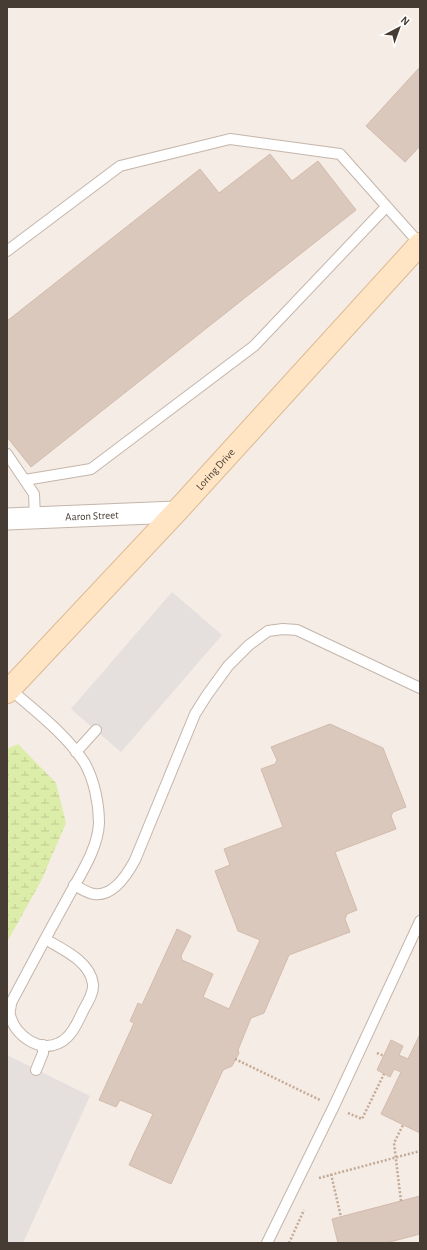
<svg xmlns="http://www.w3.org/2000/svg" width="427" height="1250" viewBox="0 0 427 1250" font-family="'Alegreya Sans',sans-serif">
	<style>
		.wetland { fill: url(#wetland-marsh) }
		.parking { fill: #e5e0de }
		.building { fill: #dac8bc; stroke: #d3bbac }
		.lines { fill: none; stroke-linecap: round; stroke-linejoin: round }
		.lane-casing { stroke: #c4b5aa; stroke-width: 12 }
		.street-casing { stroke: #c4b5aa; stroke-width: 23 }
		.secondary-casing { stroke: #dcb992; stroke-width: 24 }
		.path { stroke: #c4aa96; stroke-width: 2.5; stroke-dasharray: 2 2; stroke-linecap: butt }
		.lane { stroke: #fff; stroke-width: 10 }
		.street { stroke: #fff; stroke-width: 21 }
		.secondary { stroke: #ffe5c4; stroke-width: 22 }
		.labels { text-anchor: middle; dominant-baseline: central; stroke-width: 3.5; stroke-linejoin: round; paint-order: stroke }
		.street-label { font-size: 11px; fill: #473c34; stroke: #fff }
	</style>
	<defs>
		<pattern id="wetland-marsh" width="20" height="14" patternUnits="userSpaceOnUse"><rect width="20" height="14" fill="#dceda9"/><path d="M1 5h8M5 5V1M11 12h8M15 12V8" fill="none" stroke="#becc92"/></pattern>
	</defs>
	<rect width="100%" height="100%" fill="#f4ece5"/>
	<path class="wetland" d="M 18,744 L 56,783 L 66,823 L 41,881 L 7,942 L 7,749 Z"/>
	<g class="parking">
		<path d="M 172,592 L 222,635 L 121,752 L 71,709 Z"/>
		<path d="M 7,1055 L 90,1096 L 23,1243 L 7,1243 Z"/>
	</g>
	<g class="building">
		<path d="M 420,67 L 420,146 L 405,162 L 366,126 Z"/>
		<path d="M 270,154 L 292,181 L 318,161 L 356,210 L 31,467 L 7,437 L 7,321 L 200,169 L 219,193 Z"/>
		<path d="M 330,724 L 383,748 L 406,807 L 393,812 L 391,816 L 396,829 L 335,852 L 357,910 L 347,914 L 345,919 L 350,932 L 289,955 L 264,1013 L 251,1018 L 238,1050 L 239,1053 L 232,1066 L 223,1070 L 171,1184 L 129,1165 L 153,1114 L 120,1100 L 116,1107 L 99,1100 L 134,1023 L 130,1021 L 138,1003 L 142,1005 L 177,929 L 191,936 L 181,956 L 182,960 L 213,974 L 203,997 L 229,1009 L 260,940 L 238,931 L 215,871 L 230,865 L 224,849 L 283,827 L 261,769 L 275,764 L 277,760 L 271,747 Z"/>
		<path d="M 420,1034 L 420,1133 L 381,1114 L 401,1072 L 394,1069 L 390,1077 L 377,1070 L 391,1040 L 403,1046 L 399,1055 L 408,1059 Z"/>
		<path d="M 420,1196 L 420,1234 L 386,1243 L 338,1243 L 332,1219 Z"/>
	</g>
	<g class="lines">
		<g class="lane-casing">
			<g id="lane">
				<path d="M 7,251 L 120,166 L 230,139 L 340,154 L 420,244"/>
				<path d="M 7,454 L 34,494 L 35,518"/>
				<path d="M 25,480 L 91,469 L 254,346 L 386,207"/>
				<path d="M 10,689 C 35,711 65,733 84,762 C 94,779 99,803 99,823 C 98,850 78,878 66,901 C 47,935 29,969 11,1003 C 11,1007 9,1012 10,1015 C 15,1035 39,1053 59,1043 C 72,1037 78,1021 84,1009 C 88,1002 94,992 93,984 C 90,961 62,949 45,939"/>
				<path d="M 76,752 L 96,730"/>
				<path d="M 74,885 C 80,888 87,893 94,894 C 113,897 127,875 135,860 L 195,714 L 207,695 L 228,666 L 249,645 L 268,631 L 283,629 L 297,630 L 420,688"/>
				<path d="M 36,1070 L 43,1053 L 43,1045"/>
				<path d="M 267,1243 L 334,1106 L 420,921"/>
			</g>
		</g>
		<g class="street-casing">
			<g id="street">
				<path id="s1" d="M 7,519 L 176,512"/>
			</g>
		</g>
		<g class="secondary-casing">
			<g id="secondary">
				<path id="s2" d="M 7,692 L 176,512 L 420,244"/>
			</g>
		</g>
		<g class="path">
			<path d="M 377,1053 L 384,1056"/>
			<path d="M 235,1059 L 320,1100"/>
			<path d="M 348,1113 L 362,1119 L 384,1074"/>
			<path d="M 331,1174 L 341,1217"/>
			<path d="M 319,1178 L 420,1151"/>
			<path d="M 401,1201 L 394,1143 L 403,1125"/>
			<path d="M 289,1243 L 304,1210"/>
		</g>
		<use href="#lane" class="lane"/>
		<use href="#street" class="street"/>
		<use href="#secondary" class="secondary"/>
	</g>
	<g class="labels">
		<g class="street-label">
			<text stroke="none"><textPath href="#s2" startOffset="305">Loring Drive</textPath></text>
			<text stroke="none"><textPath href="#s1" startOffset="85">Aaron Street</textPath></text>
		</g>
	</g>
	<rect width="427" height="1250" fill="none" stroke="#473c34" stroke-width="16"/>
	<g transform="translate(399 28) rotate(41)" stroke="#ffffff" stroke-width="3" paint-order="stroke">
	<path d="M0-3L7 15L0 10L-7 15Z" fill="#473c34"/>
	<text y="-6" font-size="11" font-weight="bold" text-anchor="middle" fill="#473c34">N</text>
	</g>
</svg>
